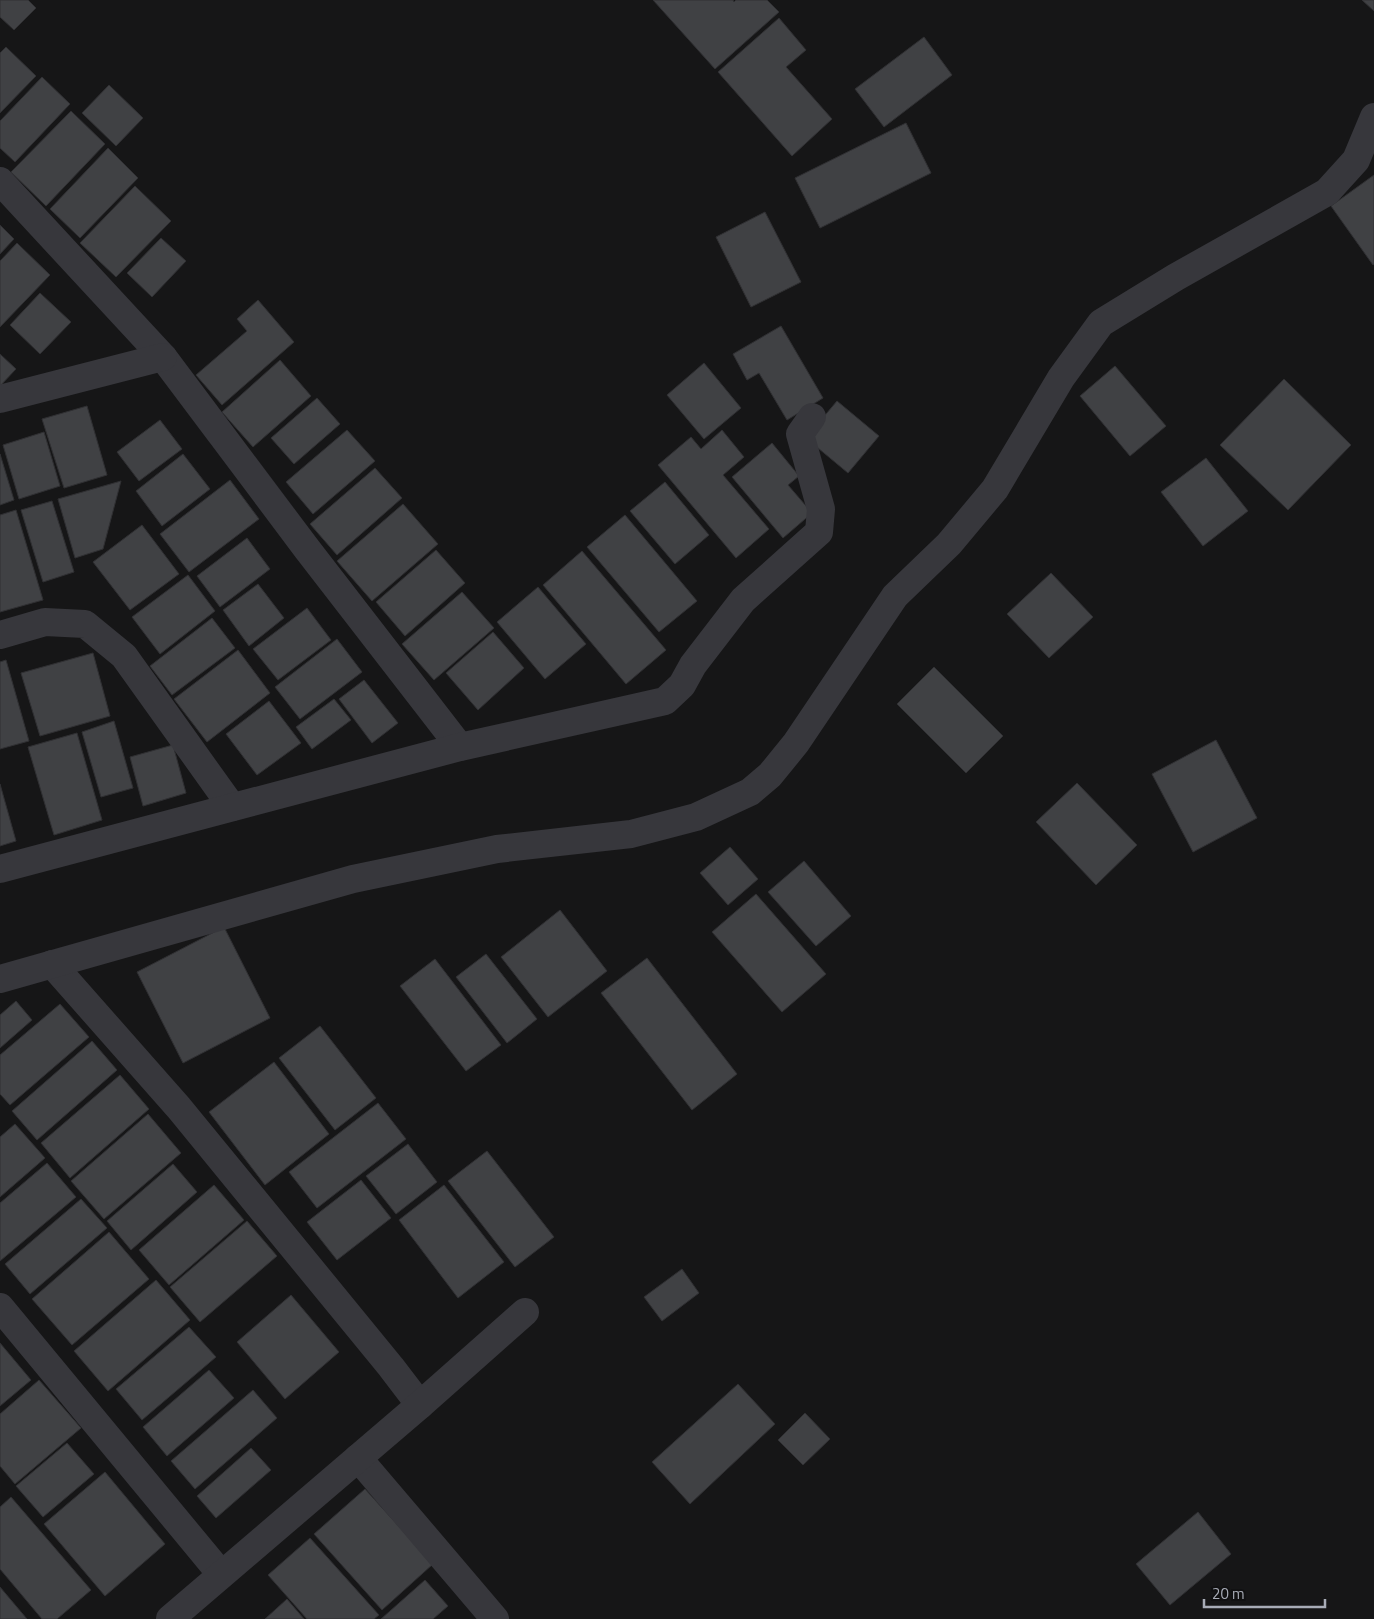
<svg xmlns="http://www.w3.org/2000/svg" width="1374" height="1619" viewBox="0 0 1374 1619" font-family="'Titillium Web',sans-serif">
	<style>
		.building { fill: #404144; stroke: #303033 }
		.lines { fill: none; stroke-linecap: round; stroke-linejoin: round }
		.minor { stroke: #37373c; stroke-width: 28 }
	</style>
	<rect width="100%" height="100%" fill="#161617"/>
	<g class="building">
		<path d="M 0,0 L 28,0 L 36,8 L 14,30 L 0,17 Z"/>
		<path d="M 653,0 L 733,0 L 734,2 L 736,0 L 767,0 L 779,12 L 715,69 Z"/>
		<path d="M 1362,0 L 1374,0 L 1374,11 Z"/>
		<path d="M 779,18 L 806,50 L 786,67 L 832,119 L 792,156 L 718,72 Z"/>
		<path d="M 924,37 L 952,75 L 884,127 L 855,89 Z"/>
		<path d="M 6,47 L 36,76 L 0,113 L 0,53 Z"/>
		<path d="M 42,77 L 70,104 L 15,162 L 0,148 L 0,121 Z"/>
		<path d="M 109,85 L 143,118 L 116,146 L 82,113 Z"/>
		<path d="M 71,111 L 105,144 L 46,206 L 11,172 Z"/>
		<path d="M 906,123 L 931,173 L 820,228 L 795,178 Z"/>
		<path d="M 108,148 L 138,178 L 80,238 L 50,209 Z"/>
		<path d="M 1374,175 L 1374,264 L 1373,265 L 1331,206 Z"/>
		<path d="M 135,186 L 171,221 L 116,277 L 80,243 Z"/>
		<path d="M 765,212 L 801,282 L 751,307 L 716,237 Z"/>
		<path d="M 0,225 L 14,239 L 0,254 Z"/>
		<path d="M 161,238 L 186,261 L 152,297 L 127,273 Z"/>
		<path d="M 17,243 L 50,275 L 0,327 L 0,261 Z"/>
		<path d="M 40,293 L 71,322 L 40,354 L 10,325 Z"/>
		<path d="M 258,300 L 294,342 L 222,405 L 196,375 L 247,331 L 237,319 Z"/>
		<path d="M 781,326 L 823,398 L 787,420 L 759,373 L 747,380 L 733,354 Z"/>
		<path d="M 0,354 L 16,369 L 0,386 Z"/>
		<path d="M 280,360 L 311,396 L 253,447 L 222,412 Z"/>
		<path d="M 704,363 L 741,408 L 704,439 L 667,395 Z"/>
		<path d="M 1115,366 L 1166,426 L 1130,456 L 1080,396 Z"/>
		<path d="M 1284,379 L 1351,445 L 1288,510 L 1220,445 Z"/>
		<path d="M 317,398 L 340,424 L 294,464 L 271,438 Z"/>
		<path d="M 837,401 L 879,436 L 848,473 L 806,438 Z"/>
		<path d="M 87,406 L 107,475 L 64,488 L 42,419 Z"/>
		<path d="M 160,420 L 182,449 L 139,481 L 117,452 Z"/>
		<path d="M 347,430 L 375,461 L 313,514 L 286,482 Z"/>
		<path d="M 722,430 L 744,457 L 723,475 L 769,529 L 736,558 L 658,465 L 691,437 L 701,449 Z"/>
		<path d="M 44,432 L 60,486 L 19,499 L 3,445 Z"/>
		<path d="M 772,443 L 799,476 L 788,485 L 812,513 L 783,538 L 732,477 Z"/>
		<path d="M 0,454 L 14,500 L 0,505 Z"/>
		<path d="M 183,454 L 210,489 L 162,526 L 136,491 Z"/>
		<path d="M 1206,458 L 1248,511 L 1203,546 L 1161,492 Z"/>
		<path d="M 375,468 L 402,498 L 337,555 L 310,524 Z"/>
		<path d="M 230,480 L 259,519 L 189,572 L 160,534 Z"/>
		<path d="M 121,481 L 103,549 L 75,558 L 58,499 Z"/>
		<path d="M 665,482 L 709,535 L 675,564 L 630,511 Z"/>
		<path d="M 52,501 L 74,572 L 43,582 L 21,510 Z"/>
		<path d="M 403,504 L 438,544 L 372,601 L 337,561 Z"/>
		<path d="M 16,510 L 43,600 L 0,612 L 0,515 Z"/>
		<path d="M 625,515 L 697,601 L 659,632 L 587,547 Z"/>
		<path d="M 142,525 L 179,574 L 130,610 L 93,562 Z"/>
		<path d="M 247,538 L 270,569 L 220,607 L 197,576 Z"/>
		<path d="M 436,550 L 465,583 L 405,636 L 376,602 Z"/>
		<path d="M 582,551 L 666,650 L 626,684 L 543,585 Z"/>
		<path d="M 1051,573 L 1093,617 L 1049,658 L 1007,614 Z"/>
		<path d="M 188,575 L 215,611 L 160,654 L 132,617 Z"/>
		<path d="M 258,584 L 284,618 L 249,646 L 223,610 Z"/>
		<path d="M 538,587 L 586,644 L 545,679 L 497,622 Z"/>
		<path d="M 462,592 L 494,628 L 434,680 L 402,644 Z"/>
		<path d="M 307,608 L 331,640 L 278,680 L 253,649 Z"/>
		<path d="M 212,618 L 235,648 L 172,695 L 150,666 Z"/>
		<path d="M 493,632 L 524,668 L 478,710 L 446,673 Z"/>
		<path d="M 337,639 L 362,672 L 300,719 L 275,687 Z"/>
		<path d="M 238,650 L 270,693 L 207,742 L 174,699 Z"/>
		<path d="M 93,653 L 110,716 L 40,736 L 21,673 Z"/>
		<path d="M 6,660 L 29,741 L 0,749 L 0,662 Z"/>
		<path d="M 934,667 L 1003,736 L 966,773 L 897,704 Z"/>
		<path d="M 364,680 L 398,723 L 372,743 L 339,699 Z"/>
		<path d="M 334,699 L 351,720 L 312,749 L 296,727 Z"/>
		<path d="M 269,701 L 301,743 L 257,775 L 226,734 Z"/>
		<path d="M 114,721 L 133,788 L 101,797 L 82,732 Z"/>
		<path d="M 77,733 L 102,820 L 54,835 L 28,747 Z"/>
		<path d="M 1216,740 L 1257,818 L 1193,852 L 1152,774 Z"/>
		<path d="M 173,745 L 186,793 L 143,806 L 130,757 Z"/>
		<path d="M 1077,783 L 1137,845 L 1096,885 L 1036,822 Z"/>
		<path d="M 0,784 L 16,841 L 0,846 Z"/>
		<path d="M 730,847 L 758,879 L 728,905 L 700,873 Z"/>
		<path d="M 804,861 L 851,916 L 816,946 L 768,892 Z"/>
		<path d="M 756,894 L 826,974 L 782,1012 L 712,932 Z"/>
		<path d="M 560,910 L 607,971 L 548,1017 L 501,957 Z"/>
		<path d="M 224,927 L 270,1018 L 183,1063 L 137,972 Z"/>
		<path d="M 486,954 L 537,1019 L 507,1043 L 456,977 Z"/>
		<path d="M 647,958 L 737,1074 L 692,1110 L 601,993 Z"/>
		<path d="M 435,959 L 501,1045 L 466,1071 L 400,986 Z"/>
		<path d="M 16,1001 L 32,1020 L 0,1048 L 0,1015 Z"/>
		<path d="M 60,1004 L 89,1037 L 10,1105 L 0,1094 L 0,1055 Z"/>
		<path d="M 320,1026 L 376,1098 L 335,1130 L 279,1058 Z"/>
		<path d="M 92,1041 L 117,1070 L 37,1140 L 12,1111 Z"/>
		<path d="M 274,1062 L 329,1134 L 265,1185 L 209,1112 Z"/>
		<path d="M 120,1075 L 149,1109 L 70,1178 L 41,1143 Z"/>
		<path d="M 378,1103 L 406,1139 L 317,1208 L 289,1172 Z"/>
		<path d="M 148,1114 L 181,1153 L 104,1219 L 71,1181 Z"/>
		<path d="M 15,1124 L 45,1158 L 0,1197 L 0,1137 Z"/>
		<path d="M 408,1144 L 437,1182 L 396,1214 L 366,1176 Z"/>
		<path d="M 487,1151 L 554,1237 L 515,1267 L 448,1181 Z"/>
		<path d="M 47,1163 L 76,1197 L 0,1261 L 0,1203 Z"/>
		<path d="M 173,1164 L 197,1192 L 131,1250 L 107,1221 Z"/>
		<path d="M 361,1180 L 391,1218 L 337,1260 L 307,1222 Z"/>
		<path d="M 214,1185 L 244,1220 L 169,1285 L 139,1250 Z"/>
		<path d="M 444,1185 L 504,1262 L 458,1298 L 399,1220 Z"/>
		<path d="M 81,1199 L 107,1228 L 30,1294 L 5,1264 Z"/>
		<path d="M 247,1221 L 277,1256 L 200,1322 L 170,1287 Z"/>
		<path d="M 109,1232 L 149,1279 L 72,1345 L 32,1299 Z"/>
		<path d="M 682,1269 L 699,1293 L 662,1321 L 644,1297 Z"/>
		<path d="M 156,1280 L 190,1320 L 108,1391 L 74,1351 Z"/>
		<path d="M 291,1295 L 339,1352 L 285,1399 L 237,1342 Z"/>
		<path d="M 189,1327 L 216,1357 L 142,1420 L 116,1389 Z"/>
		<path d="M 0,1343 L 31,1380 L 0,1406 Z"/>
		<path d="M 209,1370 L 234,1398 L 167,1456 L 143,1427 Z"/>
		<path d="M 39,1380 L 81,1428 L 15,1484 L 0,1466 L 0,1414 Z"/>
		<path d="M 738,1384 L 775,1424 L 690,1504 L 652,1462 Z"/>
		<path d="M 253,1390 L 277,1418 L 195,1489 L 171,1461 Z"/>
		<path d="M 805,1413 L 830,1439 L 803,1465 L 778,1440 Z"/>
		<path d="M 67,1443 L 94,1474 L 43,1517 L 16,1486 Z"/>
		<path d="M 251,1448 L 271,1470 L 216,1518 L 197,1496 Z"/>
		<path d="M 105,1472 L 165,1544 L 105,1596 L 44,1524 Z"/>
		<path d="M 365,1489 L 433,1564 L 382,1610 L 314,1534 Z"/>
		<path d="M 11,1497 L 91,1590 L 57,1619 L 42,1619 L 0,1569 L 0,1507 Z"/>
		<path d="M 1198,1512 L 1231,1554 L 1170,1605 L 1136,1564 Z"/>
		<path d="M 310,1538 L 379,1615 L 374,1619 L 307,1619 L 268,1575 Z"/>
		<path d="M 425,1580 L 448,1606 L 433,1619 L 381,1619 Z"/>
		<path d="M 0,1587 L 27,1619 L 0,1619 Z"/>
		<path d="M 287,1599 L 304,1619 L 265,1619 Z"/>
	</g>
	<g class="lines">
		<g class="minor">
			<path d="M 0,181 L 163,357 L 307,549 L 460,747"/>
			<path d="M 0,399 L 163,357"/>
			<path d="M 0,635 L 45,622 L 85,624 L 124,656 L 232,807"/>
			<path d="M 0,869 L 460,747 L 665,701 L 682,685 L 693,665 L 743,600 L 819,532 L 821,509 L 800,434 L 812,417"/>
			<path d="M 52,964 L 179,1108 L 391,1367 L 420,1405"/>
			<path d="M 0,979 L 353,879 L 497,849 L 631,834 L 696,817 L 750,792 L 770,775 L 796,743 L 895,596 L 949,544 L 995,489 L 1061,378 L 1101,323 L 1176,277 L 1327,192 L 1356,160 L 1374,117"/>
			<path d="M 0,1307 L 221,1574"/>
			<path d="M 358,1458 L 495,1619"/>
			<path d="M 170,1619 L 420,1405 L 525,1312"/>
		</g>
	</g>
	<path d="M1204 1599v8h121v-8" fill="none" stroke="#a8acb7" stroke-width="2.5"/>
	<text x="1212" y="1599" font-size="15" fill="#a8acb7" stroke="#111112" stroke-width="4" paint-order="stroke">20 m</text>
</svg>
